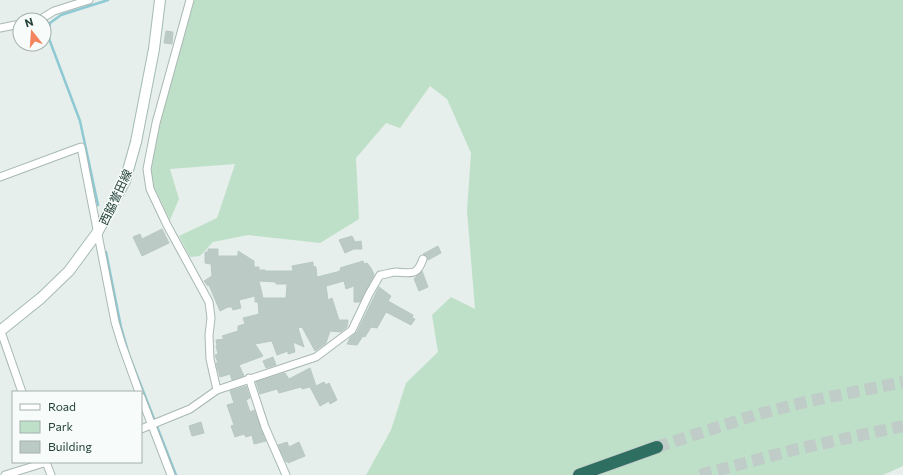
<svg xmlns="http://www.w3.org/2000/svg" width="903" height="475" viewBox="0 0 903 475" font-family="Commissioner,'Noto Sans JP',sans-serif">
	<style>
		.green { fill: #bfe0c8 }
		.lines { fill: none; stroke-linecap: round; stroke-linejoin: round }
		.stream { stroke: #8ec9d4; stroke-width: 2.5 }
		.building { fill: #bbcac4; stroke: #b8c9c2; fill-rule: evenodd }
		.motorway-tunnel { stroke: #bfccc8; stroke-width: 12; stroke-dasharray: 12 6; stroke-linecap: butt }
		.minor-casing { stroke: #a8b8b2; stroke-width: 9 }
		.secondary-casing { stroke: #a4bbb3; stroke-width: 12 }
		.motorway-casing { stroke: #c2cac8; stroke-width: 14 }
		.minor { stroke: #fff; stroke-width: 7 }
		.secondary { stroke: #fff; stroke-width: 10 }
		.motorway { stroke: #2f6f62; stroke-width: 12 }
		.labels { text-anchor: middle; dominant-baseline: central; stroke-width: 3; stroke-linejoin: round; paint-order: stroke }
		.street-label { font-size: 12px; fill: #24423a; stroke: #f7fbf9 }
	</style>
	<rect width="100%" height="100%" fill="#e6efeb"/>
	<path class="green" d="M 193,0 L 903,0 L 903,466 L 883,475 L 366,475 L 391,430 L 406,383 L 438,352 L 432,315 L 451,297 L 475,309 L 467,211 L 471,153 L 447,99 L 430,86 L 400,128 L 386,123 L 356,158 L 359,219 L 320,243 L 248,235 L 213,242 L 200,256 L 190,257 L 179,236 L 217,218 L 235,164 L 170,169 L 179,199 L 170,220 L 150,179 L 150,152 Z"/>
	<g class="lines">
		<g class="stream">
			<path d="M 98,205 L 80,121 L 48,36 L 50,23 L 61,15 L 108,0"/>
			<path d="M 106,252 L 121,327 L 129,355 L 176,475"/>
		</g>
	</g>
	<g class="building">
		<path d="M 166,31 L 173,32 L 172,44 L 164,43 Z"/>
		<path d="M 162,229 L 169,243 L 142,256 L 133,237 L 140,234 L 142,239 Z"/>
		<path d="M 352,236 L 355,242 L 361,241 L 362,249 L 354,249 L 345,253 L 339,240 Z"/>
		<path d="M 438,246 L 441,253 L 428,260 L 427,256 L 423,254 Z"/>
		<path d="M 208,249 L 218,249 L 218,256 L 238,256 L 238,251 L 254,261 L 254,267 L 259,267 L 259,270 L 265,270 L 265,271 L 293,271 L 292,266 L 313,262 L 313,266 L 316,267 L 317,277 L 337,272 L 341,270 L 340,268 L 363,261 L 364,264 L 367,263 L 371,268 L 374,275 L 360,302 L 354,302 L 354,286 L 346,289 L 344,281 L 326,286 L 328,300 L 332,298 L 339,320 L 348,320 L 347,327 L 341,332 L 330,331 L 326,343 L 315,351 L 302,327 L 298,328 L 304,347 L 293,342 L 295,352 L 288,354 L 288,351 L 277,355 L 272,341 L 255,344 L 263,356 L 239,365 L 244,376 L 232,380 L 230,374 L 220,377 L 216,363 L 218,363 L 215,355 L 218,354 L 216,346 L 217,346 L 216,340 L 224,339 L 222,336 L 238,331 L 238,326 L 245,324 L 243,318 L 259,314 L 258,302 L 255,302 L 255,296 L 239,300 L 241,308 L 233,310 L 232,307 L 228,307 L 220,311 L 209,285 L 208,286 L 204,281 L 212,276 L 211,264 L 205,263 L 205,252 L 208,252 ZM 259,281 L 276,282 L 276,284 L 287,284 L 286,298 L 263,298 Z"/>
		<path d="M 422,271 L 428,287 L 419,291 L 414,279 Z"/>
		<path d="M 379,287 L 391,296 L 388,301 L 413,315 L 412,318 L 415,319 L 411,325 L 386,312 L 377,328 L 371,327 L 365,337 L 363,336 L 357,345 L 347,344 L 350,338 L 357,332 Z"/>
		<path d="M 273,357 L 276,365 L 266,368 L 263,361 Z"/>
		<path d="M 310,368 L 316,386 L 324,382 L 326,385 L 329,383 L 337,400 L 330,404 L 329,401 L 320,406 L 310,387 L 302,389 L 301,387 L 279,393 L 277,389 L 260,394 L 256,382 L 285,373 L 289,379 Z"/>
		<path d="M 246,386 L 250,398 L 246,400 L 250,412 L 254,410 L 266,441 L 254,444 L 252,435 L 246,437 L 244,434 L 235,437 L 231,426 L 234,425 L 227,405 L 234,403 L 230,391 Z"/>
		<path d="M 201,422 L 204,433 L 192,436 L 189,426 Z"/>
		<path d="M 287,442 L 289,447 L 299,442 L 305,456 L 288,463 L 287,461 L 286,462 L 278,445 Z"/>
	</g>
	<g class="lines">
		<g class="motorway-tunnel">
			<path d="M 657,447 L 755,415 L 805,402 L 903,382"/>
			<path d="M 700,475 L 797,449 L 903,426"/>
		</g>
		<g class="minor-casing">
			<g id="minor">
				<path d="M 190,0 L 156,123 L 147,169 L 150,189 L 167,225 L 209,302 L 211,318 L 209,335 L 210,359 L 217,390"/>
				<path d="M 39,20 L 54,11 L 89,0"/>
				<path d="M 0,28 L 20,24"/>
				<path d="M 0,177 L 81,147 L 115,322 L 122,345 L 139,392"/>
				<path d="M 0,329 L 22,392"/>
				<path d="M 249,378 L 265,427 L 286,475"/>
				<path d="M 141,397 L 171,475"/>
				<path d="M 141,429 L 190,409 L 217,390 L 316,357 L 352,330 L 369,294 L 380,275 C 385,275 391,272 396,272 C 412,273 417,276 423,259"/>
				<path d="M 46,462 L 51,475"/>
				<path d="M 5,475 L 47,462"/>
			</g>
		</g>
		<g class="secondary-casing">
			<path id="secondary" d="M 0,331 L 41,298 L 69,271 L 97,233 L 125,181 L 136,142 L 154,49 L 160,0"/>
		</g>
		<g class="motorway-casing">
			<path id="motorway" d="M 579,475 L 657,447"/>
		</g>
		<use href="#minor" class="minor"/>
		<use href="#secondary" class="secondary"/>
		<use href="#motorway" class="motorway"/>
	</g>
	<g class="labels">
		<g class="street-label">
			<text transform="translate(115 197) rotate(-65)">西脇誉田線</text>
		</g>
	</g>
	<rect x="12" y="391" width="130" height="72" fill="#f7fbf9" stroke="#a3b1ad"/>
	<rect x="20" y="404" width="20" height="6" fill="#ffffff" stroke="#a3b1ad"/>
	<text x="48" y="411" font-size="12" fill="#24423a">Road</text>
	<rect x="20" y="421" width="20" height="12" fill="#bfe0c8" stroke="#a3b1ad"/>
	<text x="48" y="431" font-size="12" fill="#24423a">Park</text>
	<rect x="20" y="441" width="20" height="12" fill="#bbcac4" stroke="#a3b1ad"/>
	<text x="48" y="451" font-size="12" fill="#24423a">Building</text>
	<g transform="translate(32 32) rotate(343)"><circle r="19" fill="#f7fbf9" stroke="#a3b1ad"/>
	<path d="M0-3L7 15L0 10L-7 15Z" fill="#f4845f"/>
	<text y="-6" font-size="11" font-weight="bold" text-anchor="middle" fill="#24423a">N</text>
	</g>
</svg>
